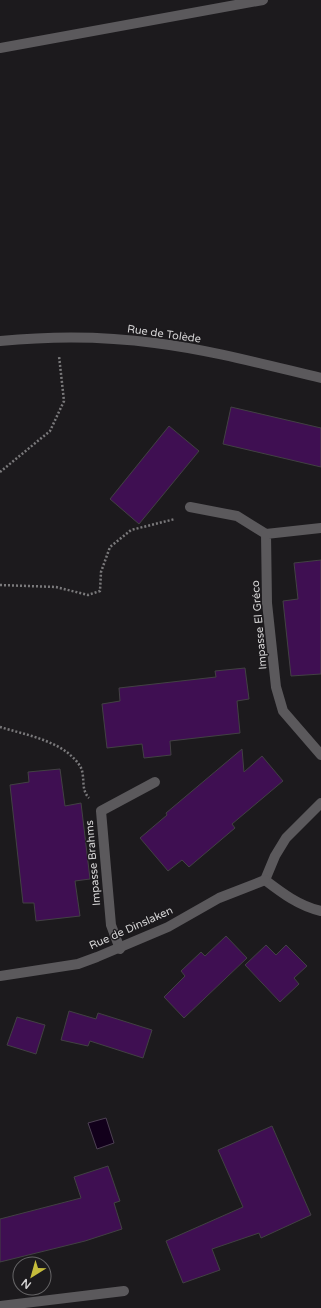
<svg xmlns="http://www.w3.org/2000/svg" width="321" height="1308" viewBox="0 0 321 1308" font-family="'Varela Round',sans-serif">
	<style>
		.water { fill: #12001b; stroke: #4d4053 }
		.building { fill: #3f0f52; stroke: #424143 }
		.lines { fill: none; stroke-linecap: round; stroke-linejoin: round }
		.path { stroke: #7a797b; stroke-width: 2.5; stroke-dasharray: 2 2; stroke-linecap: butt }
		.minor { stroke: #5b595c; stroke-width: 10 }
		.labels { text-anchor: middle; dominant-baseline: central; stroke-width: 3; stroke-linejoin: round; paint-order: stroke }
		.street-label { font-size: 11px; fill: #d6d5d6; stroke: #1c1a1d }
	</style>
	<rect width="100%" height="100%" fill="#1c1a1d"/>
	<path class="water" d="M 106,1118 L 114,1143 L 97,1149 L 88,1123 Z"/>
	<g class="building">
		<path d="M 231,407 L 321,428 L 321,467 L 223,444 Z"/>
		<path d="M 169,426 L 199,451 L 139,524 L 110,499 Z"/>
		<path d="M 321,560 L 321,674 L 291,676 L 283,601 L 298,599 L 294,563 Z"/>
		<path d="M 245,668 L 249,699 L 237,701 L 240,733 L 170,741 L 171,755 L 144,758 L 142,744 L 107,748 L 102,704 L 120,701 L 119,688 L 216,677 L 215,671 Z"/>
		<path d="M 242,749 L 244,772 L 262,756 L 283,781 L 232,824 L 235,828 L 189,867 L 182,860 L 168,871 L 140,838 L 167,815 L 166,813 Z"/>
		<path d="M 60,769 L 65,806 L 81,803 L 90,879 L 75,881 L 80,916 L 36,921 L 34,903 L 23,903 L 10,785 L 29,782 L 28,772 Z"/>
		<path d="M 226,936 L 247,958 L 184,1018 L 164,997 L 185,976 L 181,971 L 201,952 L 205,956 Z"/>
		<path d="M 266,945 L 276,955 L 286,945 L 307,966 L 294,978 L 299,984 L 280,1002 L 245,965 Z"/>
		<path d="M 69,1011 L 96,1019 L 98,1013 L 152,1030 L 143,1058 L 90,1041 L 88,1046 L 61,1040 Z"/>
		<path d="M 17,1017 L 45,1025 L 36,1054 L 7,1045 Z"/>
		<path d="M 272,1126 L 311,1215 L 261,1238 L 259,1233 L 212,1249 L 220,1270 L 183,1283 L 166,1241 L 243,1207 L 218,1150 Z"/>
		<path d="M 108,1166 L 120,1201 L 114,1203 L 122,1229 L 85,1241 L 0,1262 L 0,1219 L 81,1198 L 74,1177 Z"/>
	</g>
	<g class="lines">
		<g class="path">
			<path d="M 0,472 L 50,431 L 64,401 L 59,356"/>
			<path d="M 0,585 L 56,587 L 88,595 L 100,591 L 101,572 L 110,547 L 131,530 L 175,519"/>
			<path d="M 0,727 C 26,735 64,741 80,766 C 86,776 80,789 89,798"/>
		</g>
		<g class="minor">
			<path d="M 0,48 L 263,0"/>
			<path d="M 0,341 C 51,336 104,336 155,343 C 211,350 266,365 321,378"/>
			<path d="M 190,507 L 237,516 L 266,534"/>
			<path d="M 321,528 L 266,534 L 267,603 L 276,687 L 283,711 L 321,755"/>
			<path d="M 265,880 L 275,856 L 286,838 L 321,803"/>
			<path d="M 265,880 C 282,893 299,906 321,911"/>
			<path d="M 120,949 L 111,925 L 101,811 L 155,782"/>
			<path d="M 0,976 L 78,964 L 97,957 L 168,927 L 219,898 L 265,880"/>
			<path d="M 0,1306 L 124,1291"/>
		</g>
	</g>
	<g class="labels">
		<g class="street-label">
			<text transform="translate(164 334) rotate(8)">Rue de Tolède</text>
			<text transform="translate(259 625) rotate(-95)">Impasse El Gréco</text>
			<text transform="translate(93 863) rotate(-95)">Impasse Brahms</text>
			<text transform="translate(131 928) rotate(-24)">Rue de Dinslaken</text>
		</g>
	</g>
	<g transform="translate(32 1276) rotate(217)"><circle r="19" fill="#1c1a1d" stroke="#666567"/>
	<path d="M0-3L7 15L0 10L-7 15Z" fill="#c6bc3c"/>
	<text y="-6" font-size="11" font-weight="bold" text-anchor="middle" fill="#d6d5d6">N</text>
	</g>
</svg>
